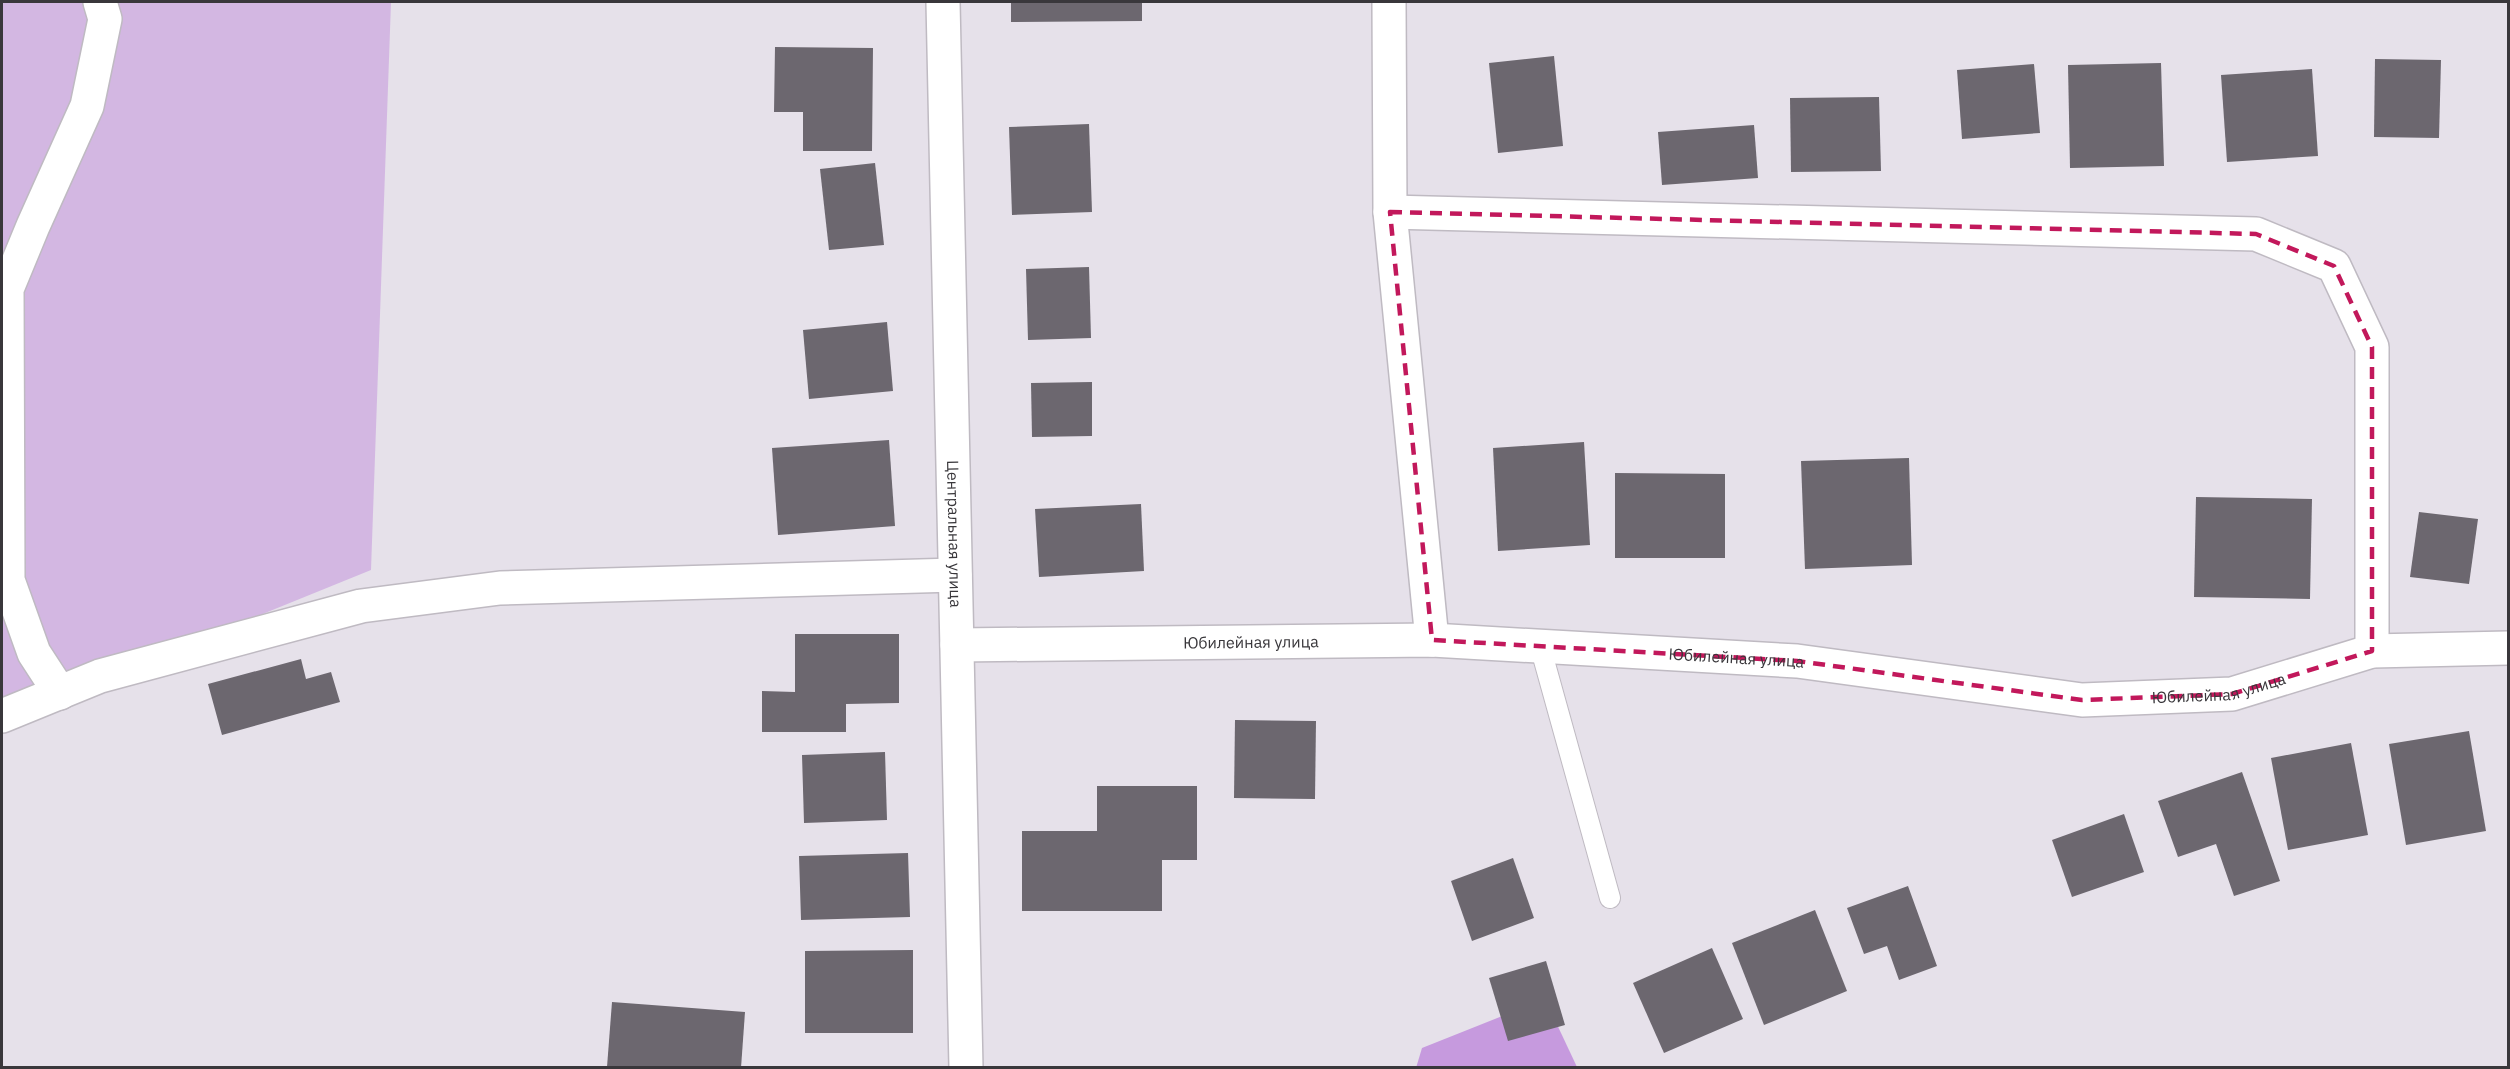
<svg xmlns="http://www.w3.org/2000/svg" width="2510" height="1069" viewBox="0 0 2510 1069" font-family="'IBM Plex Sans',sans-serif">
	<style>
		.green { fill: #d3b7e2 }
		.forest { fill: #c69ade }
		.building { fill: #6c676f }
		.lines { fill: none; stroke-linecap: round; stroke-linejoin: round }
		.service-casing { stroke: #bfbac2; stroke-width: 22 }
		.minor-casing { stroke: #bfbac2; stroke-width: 36 }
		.tertiary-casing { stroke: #bfbac2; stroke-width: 36 }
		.service { stroke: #fff; stroke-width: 20 }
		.minor { stroke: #fff; stroke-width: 33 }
		.tertiary { stroke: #fff; stroke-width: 33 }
		.marked { fill: none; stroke: #c2185b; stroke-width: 4.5; stroke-dasharray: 12 8; stroke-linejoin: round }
		.labels { text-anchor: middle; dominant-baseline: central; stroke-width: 6; stroke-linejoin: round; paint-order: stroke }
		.street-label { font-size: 16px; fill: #39373b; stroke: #fff }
	</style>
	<rect width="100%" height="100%" fill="#e6e1ea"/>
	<path class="green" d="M 2,2 L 391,2 L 371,570 L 2,720 Z"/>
	<path class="forest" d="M 1545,999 L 1577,1067 L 1416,1068 L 1422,1048 Z"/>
	<g class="building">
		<path d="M 1011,2 L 1142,2 L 1142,21 L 1011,22 Z"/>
		<path d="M 775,47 L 873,48 L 872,151 L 803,151 L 803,112 L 774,112 Z"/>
		<path d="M 1554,56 L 1563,146 L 1498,153 L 1489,63 Z"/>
		<path d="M 2375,59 L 2441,60 L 2439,138 L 2374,137 Z"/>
		<path d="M 2161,63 L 2164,166 L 2070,168 L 2068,65 Z"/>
		<path d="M 2034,64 L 2040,133 L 1962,139 L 1957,70 Z"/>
		<path d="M 2312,69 L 2318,156 L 2227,162 L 2221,75 Z"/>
		<path d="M 1879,97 L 1881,171 L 1791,172 L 1790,98 Z"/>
		<path d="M 1089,124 L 1092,212 L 1012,215 L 1009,127 Z"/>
		<path d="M 1754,125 L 1758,178 L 1662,185 L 1658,132 Z"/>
		<path d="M 875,163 L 884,245 L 829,250 L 820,169 Z"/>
		<path d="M 1089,267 L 1091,338 L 1028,340 L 1026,269 Z"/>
		<path d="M 887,322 L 893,391 L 809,399 L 803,330 Z"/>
		<path d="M 1092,382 L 1092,436 L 1032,437 L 1031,383 Z"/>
		<path d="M 889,440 L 895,526 L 778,535 L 772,448 Z"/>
		<path d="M 1584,442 L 1590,545 L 1498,551 L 1493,448 Z"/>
		<path d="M 1909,458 L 1912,565 L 1805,569 L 1801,461 Z"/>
		<path d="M 1615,473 L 1725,474 L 1725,558 L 1615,558 Z"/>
		<path d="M 2196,497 L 2312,499 L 2310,599 L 2194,597 Z"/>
		<path d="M 1141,504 L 1144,571 L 1039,577 L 1035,509 Z"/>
		<path d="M 2419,512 L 2478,519 L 2469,584 L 2410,577 Z"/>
		<path d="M 795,634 L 899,634 L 899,703 L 846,704 L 846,732 L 762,732 L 762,691 L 795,692 Z"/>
		<path d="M 301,659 L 306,679 L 331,672 L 340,702 L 222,735 L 208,684 Z"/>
		<path d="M 1235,720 L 1316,721 L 1315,799 L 1234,798 Z"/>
		<path d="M 2469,731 L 2486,831 L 2406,845 L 2389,744 Z"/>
		<path d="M 2351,743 L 2368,835 L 2288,850 L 2271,758 Z"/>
		<path d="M 885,752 L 887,820 L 804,823 L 802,755 Z"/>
		<path d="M 2242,772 L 2280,881 L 2234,896 L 2216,844 L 2178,857 L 2158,801 Z"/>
		<path d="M 1097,786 L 1197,786 L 1197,860 L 1162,860 L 1162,911 L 1022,911 L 1022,831 L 1097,831 Z"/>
		<path d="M 2124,814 L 2144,872 L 2072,897 L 2052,840 Z"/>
		<path d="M 908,853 L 910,917 L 801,920 L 799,856 Z"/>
		<path d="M 1513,858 L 1534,918 L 1472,941 L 1451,881 Z"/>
		<path d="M 1908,886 L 1937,966 L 1899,980 L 1887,946 L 1864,954 L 1847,908 Z"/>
		<path d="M 1815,910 L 1847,991 L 1764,1025 L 1732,943 Z"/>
		<path d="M 1712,948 L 1743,1019 L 1664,1053 L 1633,983 Z"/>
		<path d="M 913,950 L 913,1033 L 805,1033 L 805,951 Z"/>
		<path d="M 1546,961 L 1565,1025 L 1508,1041 L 1489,978 Z"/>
		<path d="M 612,1002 L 745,1012 L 741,1068 L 607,1067 Z"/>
	</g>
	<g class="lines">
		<g class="service-casing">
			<path id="service" d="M 1540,646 L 1610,898"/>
		</g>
		<g class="minor-casing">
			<g id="minor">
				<path id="s1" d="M 943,2 L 966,1068"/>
				<path d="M 1389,2 L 1390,212 L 1432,640"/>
				<path d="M 1390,212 L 2256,234 L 2334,266 L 2372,347 L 2372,651"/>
				<path id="s2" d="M 957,645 L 1432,640 L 1797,661 L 2082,700 L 2232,694 L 2372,651 L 2508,648"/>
			</g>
		</g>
		<g class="tertiary-casing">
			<g id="tertiary">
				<path d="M 60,693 L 34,653 L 8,580 L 7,289 L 33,226 L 87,106 L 105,19 L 100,2"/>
				<path d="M 2,716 L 100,676 L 361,606 L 500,588 L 955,575"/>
			</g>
		</g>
		<use href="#service" class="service"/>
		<use href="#minor" class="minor"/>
		<use href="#tertiary" class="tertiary"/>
	</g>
	<path class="marked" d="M 1390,212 L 2256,234 L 2334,266 L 2372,347 L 2372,651 L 2232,694 L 2082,700 L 1797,661 L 1432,640 Z"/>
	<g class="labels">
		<g class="street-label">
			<text stroke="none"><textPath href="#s1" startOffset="532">Центральная улица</textPath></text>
			<text stroke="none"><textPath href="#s2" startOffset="294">Юбилейная улица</textPath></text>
			<text stroke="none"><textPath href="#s2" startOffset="780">Юбилейная улица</textPath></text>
			<text stroke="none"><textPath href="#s2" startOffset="1266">Юбилейная улица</textPath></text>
		</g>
	</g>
	<rect width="2510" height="1069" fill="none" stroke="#39373b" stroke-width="6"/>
</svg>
